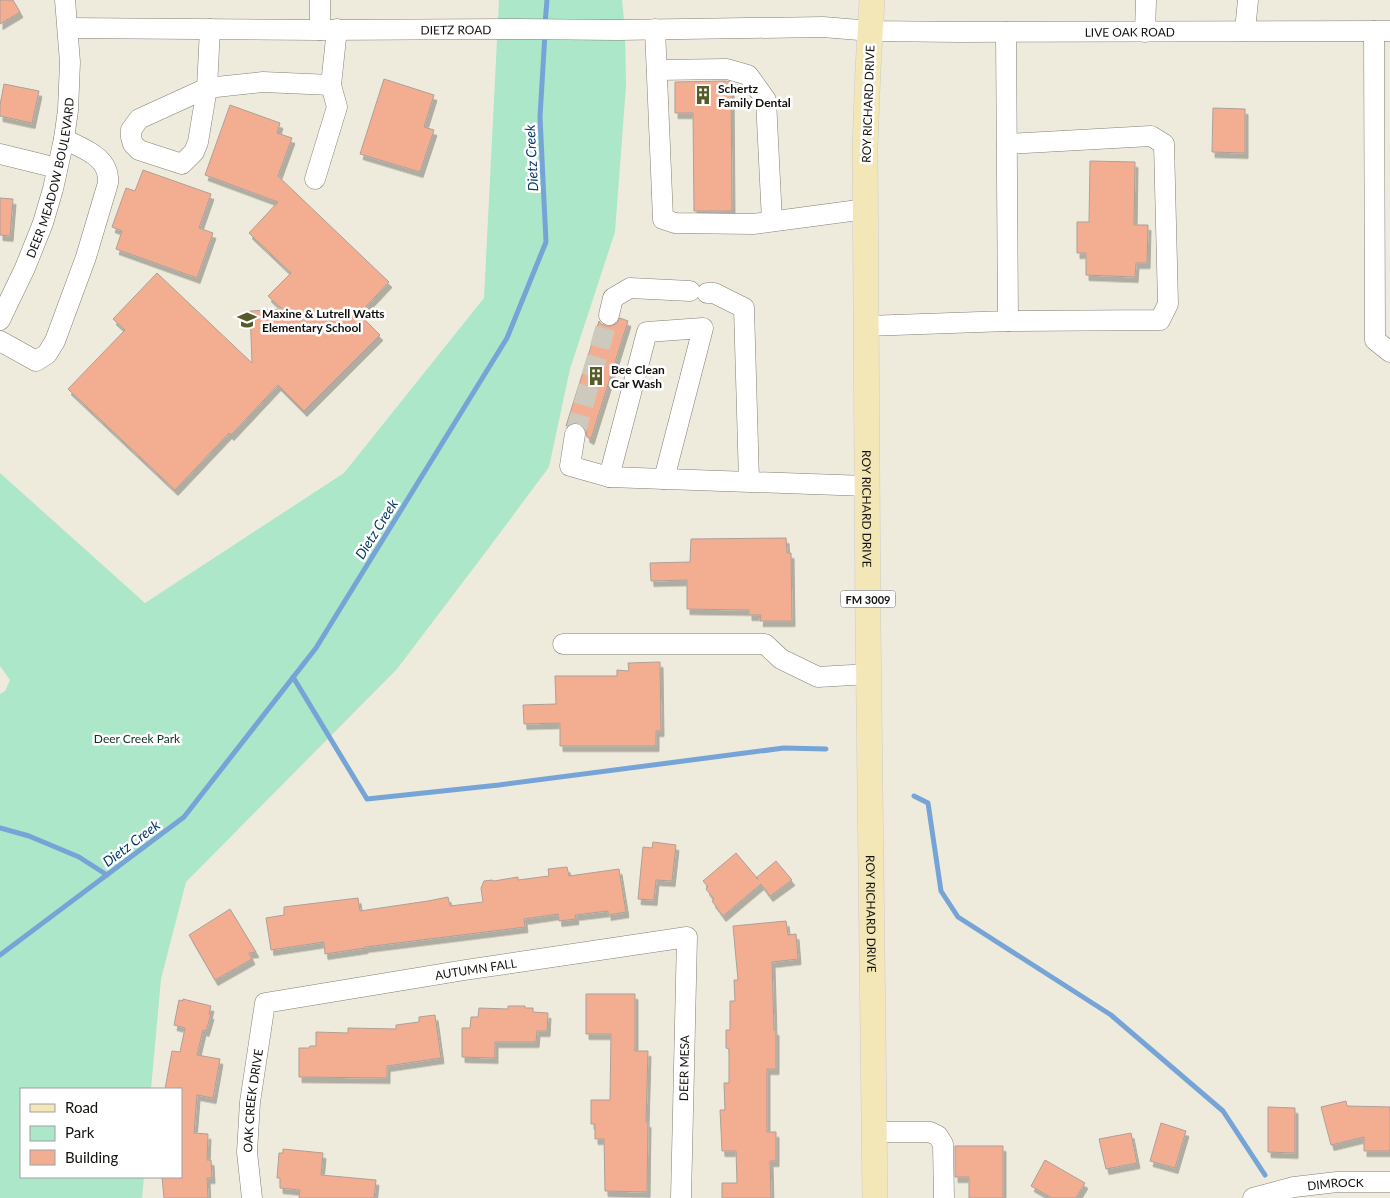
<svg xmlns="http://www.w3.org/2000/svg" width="1390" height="1198" viewBox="0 0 1390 1198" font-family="Lato,sans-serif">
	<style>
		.green { fill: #ace7c9 }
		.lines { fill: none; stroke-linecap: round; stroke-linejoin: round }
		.stream { stroke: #76a4d7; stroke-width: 5 }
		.building { fill: #f3ae92; stroke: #ae9f99; filter: url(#shadow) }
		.minor-tunnel { stroke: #cdcabd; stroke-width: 20; stroke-dasharray: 20 10; stroke-linecap: butt }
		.minor-casing { stroke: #838073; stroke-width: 21 }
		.major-casing { stroke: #cbcbca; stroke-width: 26 }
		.minor { stroke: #fff; stroke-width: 20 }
		.major { stroke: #f3e7b8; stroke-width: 25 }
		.labels { text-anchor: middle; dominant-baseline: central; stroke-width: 5; stroke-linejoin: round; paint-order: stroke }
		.shield { fill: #fff; stroke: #5a5956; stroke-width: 1 }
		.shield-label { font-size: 11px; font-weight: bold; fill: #13120d }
		.street-label { font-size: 12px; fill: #13120d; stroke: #fff }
		.poi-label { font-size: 12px; font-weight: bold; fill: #13120d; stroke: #fff; text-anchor: start }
		.park-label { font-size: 12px; fill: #0f3122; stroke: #fff }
		.water-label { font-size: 14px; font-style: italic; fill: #063968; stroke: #fff }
	</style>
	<defs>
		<filter id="shadow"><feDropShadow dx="3" dy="5.5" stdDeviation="0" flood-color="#0004"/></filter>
	</defs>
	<rect width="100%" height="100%" fill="#eeebdc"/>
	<path class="green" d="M 499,0 L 622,0 L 625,30 L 626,86 L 615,232 L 570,369 L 549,467 L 491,545 L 397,669 L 186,882 L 161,979 L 151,1089 L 21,1089 L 21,1177 L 144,1177 L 142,1198 L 0,1198 L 0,694 L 5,691 L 10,680 L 0,666 L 0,473 L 145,603 L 344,473 L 484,298 Z"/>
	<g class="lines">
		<g class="stream">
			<path d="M 545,24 L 547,0"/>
			<path d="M 293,677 L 367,799 L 499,785 L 784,748 L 826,749"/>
			<path d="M 914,796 L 928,803 L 941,891 L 958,917 L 1111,1015 L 1223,1111 L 1265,1175"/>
			<path d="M 0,828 L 29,836 L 79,857 L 107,875"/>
			<path d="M 0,955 L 184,817 L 316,648 L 507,338 L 546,242 L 540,117 L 545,33"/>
		</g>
	</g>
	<g class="building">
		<path d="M 0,0 L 13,0 L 20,12 L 0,24 Z"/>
		<path d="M 384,79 L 434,95 L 424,127 L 434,130 L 420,172 L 360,154 Z"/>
		<path d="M 725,81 L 731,82 L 732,211 L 694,211 L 693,113 L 675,113 L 675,82 Z"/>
		<path d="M 4,84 L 39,91 L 32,123 L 0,116 L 0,105 Z"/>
		<path d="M 230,105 L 280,123 L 277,133 L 292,138 L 278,176 L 389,282 L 359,314 L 380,335 L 304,411 L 278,385 L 231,435 L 229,433 L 175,490 L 68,389 L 125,330 L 113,319 L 157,273 L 252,363 L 250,311 L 282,309 L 268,296 L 291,273 L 249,233 L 278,202 L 205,175 Z"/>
		<path d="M 1213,108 L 1245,109 L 1245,153 L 1212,152 Z"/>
		<path d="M 1090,161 L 1135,162 L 1134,225 L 1148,225 L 1147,263 L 1136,263 L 1135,277 L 1086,275 L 1086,253 L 1077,253 L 1077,222 L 1089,222 Z"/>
		<path d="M 143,170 L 211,194 L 199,228 L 213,233 L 197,278 L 116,249 L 122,231 L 112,227 L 126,188 L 135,191 Z"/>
		<path d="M 0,198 L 13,199 L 10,236 L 0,235 Z"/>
		<path d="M 620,318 L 628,321 L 591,439 L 587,437 L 586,430 L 582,424 L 576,422 L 571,423 L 566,426 L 599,321 L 601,324 L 606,326 L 612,326 L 617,323 Z"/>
		<path d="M 786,538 L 787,553 L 791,553 L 792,621 L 760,621 L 761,615 L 749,615 L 749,610 L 687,609 L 687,580 L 651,581 L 650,563 L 690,562 L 691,539 Z"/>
		<path d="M 660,662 L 661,731 L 656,731 L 656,746 L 560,746 L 560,723 L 524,724 L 523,705 L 556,704 L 555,676 L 617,676 L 617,670 L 629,671 L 628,663 Z"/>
		<path d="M 653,842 L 676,845 L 672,881 L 656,880 L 654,900 L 638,899 L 643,847 L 652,848 Z"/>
		<path d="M 736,853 L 758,879 L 756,878 L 776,861 L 792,880 L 770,896 L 761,884 L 723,916 L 712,901 L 714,899 L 706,889 L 708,887 L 703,881 Z"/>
		<path d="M 567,867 L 569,876 L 619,869 L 626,912 L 608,915 L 608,911 L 575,915 L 576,919 L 559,921 L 558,914 L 524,919 L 525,927 L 365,947 L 365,948 L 325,954 L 324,942 L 271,950 L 266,918 L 284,915 L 284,907 L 358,898 L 360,911 L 428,901 L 448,897 L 450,906 L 483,902 L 481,888 L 484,881 L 492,880 L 494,881 L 518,877 L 518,880 L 549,876 L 548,869 Z"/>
		<path d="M 230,909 L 256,952 L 249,953 L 252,959 L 215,980 L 189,935 Z"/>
		<path d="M 786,921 L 788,935 L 796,934 L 798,959 L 772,962 L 774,1030 L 776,1030 L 776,1069 L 767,1069 L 767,1132 L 776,1132 L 776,1161 L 770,1161 L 771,1198 L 722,1198 L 722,1183 L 737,1183 L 736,1151 L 722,1151 L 720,1110 L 725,1110 L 724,1083 L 729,1083 L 729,1049 L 726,1048 L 726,1030 L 730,1030 L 730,1001 L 735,1001 L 734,980 L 738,980 L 733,926 Z"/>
		<path d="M 586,994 L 635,994 L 635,1051 L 648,1051 L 646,1122 L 648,1122 L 647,1192 L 605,1191 L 604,1139 L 595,1139 L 595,1124 L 591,1124 L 591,1100 L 610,1100 L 611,1034 L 586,1034 Z"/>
		<path d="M 183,999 L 211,1006 L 209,1014 L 211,1014 L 206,1031 L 203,1030 L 197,1055 L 220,1059 L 213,1098 L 197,1095 L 194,1133 L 208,1134 L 207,1160 L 211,1160 L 212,1178 L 207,1178 L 208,1198 L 164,1198 L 162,1177 L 181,1177 L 181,1089 L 165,1089 L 172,1051 L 180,1052 L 185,1028 L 174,1025 L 179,1000 L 183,1001 Z"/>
		<path d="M 508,1006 L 525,1006 L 525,1008 L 533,1008 L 533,1012 L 548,1013 L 547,1031 L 537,1031 L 536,1042 L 495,1042 L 495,1058 L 462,1057 L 462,1028 L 470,1028 L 471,1017 L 478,1017 L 479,1008 L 508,1009 Z"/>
		<path d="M 435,1015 L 441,1058 L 387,1066 L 387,1078 L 299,1077 L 299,1048 L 309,1048 L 310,1046 L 316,1046 L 316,1032 L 348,1033 L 348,1028 L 396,1029 L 396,1025 L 419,1022 L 419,1017 Z"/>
		<path d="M 1346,1101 L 1347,1106 L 1390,1107 L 1390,1151 L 1364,1151 L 1364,1137 L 1331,1145 L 1321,1107 Z"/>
		<path d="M 1268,1107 L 1295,1108 L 1295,1153 L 1268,1152 Z"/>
		<path d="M 1161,1123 L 1186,1131 L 1175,1168 L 1150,1161 Z"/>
		<path d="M 1131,1133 L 1137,1163 L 1106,1169 L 1099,1139 Z"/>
		<path d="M 955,1146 L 1003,1146 L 1003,1198 L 969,1198 L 969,1177 L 955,1177 Z"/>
		<path d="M 283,1149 L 323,1153 L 321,1175 L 376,1180 L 374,1198 L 299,1198 L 300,1190 L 280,1188 L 280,1178 L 277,1178 L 279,1153 L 283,1153 Z"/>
		<path d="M 1045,1160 L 1085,1183 L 1076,1198 L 1052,1198 L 1031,1186 Z"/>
	</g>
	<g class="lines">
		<path class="minor-tunnel" d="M 575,434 L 609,315"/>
		<g class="minor-casing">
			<g id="minor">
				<path d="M 320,0 L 320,30"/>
				<path id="s1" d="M 68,28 L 320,30 L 518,29 L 618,30 L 823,27 L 871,31 L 959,32 L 1390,31"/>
				<path d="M 210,29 L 207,88 L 139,119 L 131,130 L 131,137 L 133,144 L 139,150 L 182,164 L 194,152 L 198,142 L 207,88 L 263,82 L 331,85 L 337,107 L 315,179"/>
				<path d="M 655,29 L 663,219 L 675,223 L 753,224 L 866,209"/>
				<path d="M 1245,31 L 1248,0"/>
				<path d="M 1374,31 L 1375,340 L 1390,352"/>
				<path d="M 1145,32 L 1146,0"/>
				<path d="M 657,70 L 727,69 L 748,75 L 766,100 L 772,221"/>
				<path d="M 331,85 L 337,29"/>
				<path d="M 1007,144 L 1151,136 L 1164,144 L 1168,304 L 1160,320 L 1008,321"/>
				<path d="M 0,154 L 57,168"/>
				<path d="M 707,293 L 714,293 L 744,308 L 749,481"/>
				<path d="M 609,315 L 613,298 L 630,288 L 690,291"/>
				<path id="s2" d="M 0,320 L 25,268 L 43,223 L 53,189 L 64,139 L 68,110 L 70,62 L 65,0"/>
				<path d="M 866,326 L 1008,321 L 1006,32"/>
				<path d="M 0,341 L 36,361 L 47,354 L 55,341 L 86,257 L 108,183 C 110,157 84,149 64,139"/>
				<path d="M 575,434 L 570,466 L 609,477 L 867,486"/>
				<path d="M 609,477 L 647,332 L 703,328 L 664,479"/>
				<path d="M 563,644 L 765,644 L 781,659 L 818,677 L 869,674"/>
				<path d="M 874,1132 L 930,1132 L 938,1136 L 943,1144 L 944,1198"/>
				<path id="s3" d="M 252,1198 L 247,1152 L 250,1102 L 265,1003 L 465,970 L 687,937 L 681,1198"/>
				<path id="s4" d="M 1253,1198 L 1294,1187 L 1337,1182 L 1390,1182"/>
			</g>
		</g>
		<g class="major-casing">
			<g id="major">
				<path id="s5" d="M 872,0 L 868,69 L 865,147 L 868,623 L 875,1198"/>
			</g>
		</g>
		<use href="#minor" class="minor"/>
		<use href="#major" class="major"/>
	</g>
	<defs>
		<g id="building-bare" transform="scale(1.5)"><path d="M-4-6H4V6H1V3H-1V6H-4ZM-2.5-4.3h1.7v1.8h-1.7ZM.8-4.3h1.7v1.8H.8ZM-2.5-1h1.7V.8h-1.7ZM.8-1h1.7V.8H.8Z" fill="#575b29" stroke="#fff" stroke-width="2.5" paint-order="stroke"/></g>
		<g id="school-bare" transform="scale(1.5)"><path d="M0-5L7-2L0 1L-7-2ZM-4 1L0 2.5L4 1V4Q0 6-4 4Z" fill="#575b29" stroke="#fff" stroke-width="2.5" paint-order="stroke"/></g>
	</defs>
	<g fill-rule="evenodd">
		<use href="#building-bare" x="703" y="95"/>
		<use href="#school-bare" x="247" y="320"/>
		<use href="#building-bare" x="596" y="376"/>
	</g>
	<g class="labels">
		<rect class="shield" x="840.5" y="590.5" width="55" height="17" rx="4"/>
		<g class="shield-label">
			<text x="868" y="599">FM 3009</text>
		</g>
		<g class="street-label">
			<text stroke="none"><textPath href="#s1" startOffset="388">DIETZ ROAD</textPath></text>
			<text stroke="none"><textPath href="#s1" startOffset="1062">LIVE OAK ROAD</textPath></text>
			<text transform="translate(868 104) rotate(-88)">ROY RICHARD DRIVE</text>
			<text stroke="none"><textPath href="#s2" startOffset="152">DEER MEADOW BOULEVARD</textPath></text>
			<text stroke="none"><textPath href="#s5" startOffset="509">ROY RICHARD DRIVE</textPath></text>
			<text stroke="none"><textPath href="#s5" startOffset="914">ROY RICHARD DRIVE</textPath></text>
			<text stroke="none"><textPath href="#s3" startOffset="410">AUTUMN FALL</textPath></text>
			<text transform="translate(684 1068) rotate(-89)">DEER MESA</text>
			<text stroke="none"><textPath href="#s3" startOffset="98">OAK CREEK DRIVE</textPath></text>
			<text stroke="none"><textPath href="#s4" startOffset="84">DIMROCK</textPath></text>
		</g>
		<g class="poi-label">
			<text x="718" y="88">Schertz<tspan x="718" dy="14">Family Dental</tspan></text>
			<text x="262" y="313">Maxine &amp; Lutrell Watts<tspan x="262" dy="14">Elementary School</tspan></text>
			<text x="611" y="369">Bee Clean<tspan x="611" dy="14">Car Wash</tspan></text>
		</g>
		<g class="park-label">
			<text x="137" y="738">Deer Creek Park</text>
		</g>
		<g class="water-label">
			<text transform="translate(531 158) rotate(-93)">Dietz Creek</text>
			<text transform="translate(376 529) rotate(-58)">Dietz Creek</text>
			<text transform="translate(131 843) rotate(-37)">Dietz Creek</text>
		</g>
	</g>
	<rect x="20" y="1088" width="162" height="90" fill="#ffffff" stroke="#a1a09e"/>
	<rect x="30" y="1104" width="25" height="8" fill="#f3e7b8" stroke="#a1a09e"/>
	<text x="65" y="1113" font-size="15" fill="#13120d">Road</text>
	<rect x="30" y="1126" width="25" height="15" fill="#ace7c9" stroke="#a1a09e"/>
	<text x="65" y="1138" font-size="15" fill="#13120d">Park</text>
	<rect x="30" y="1150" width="25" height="15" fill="#f3ae92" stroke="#a1a09e"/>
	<text x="65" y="1163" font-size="15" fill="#13120d">Building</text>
</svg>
